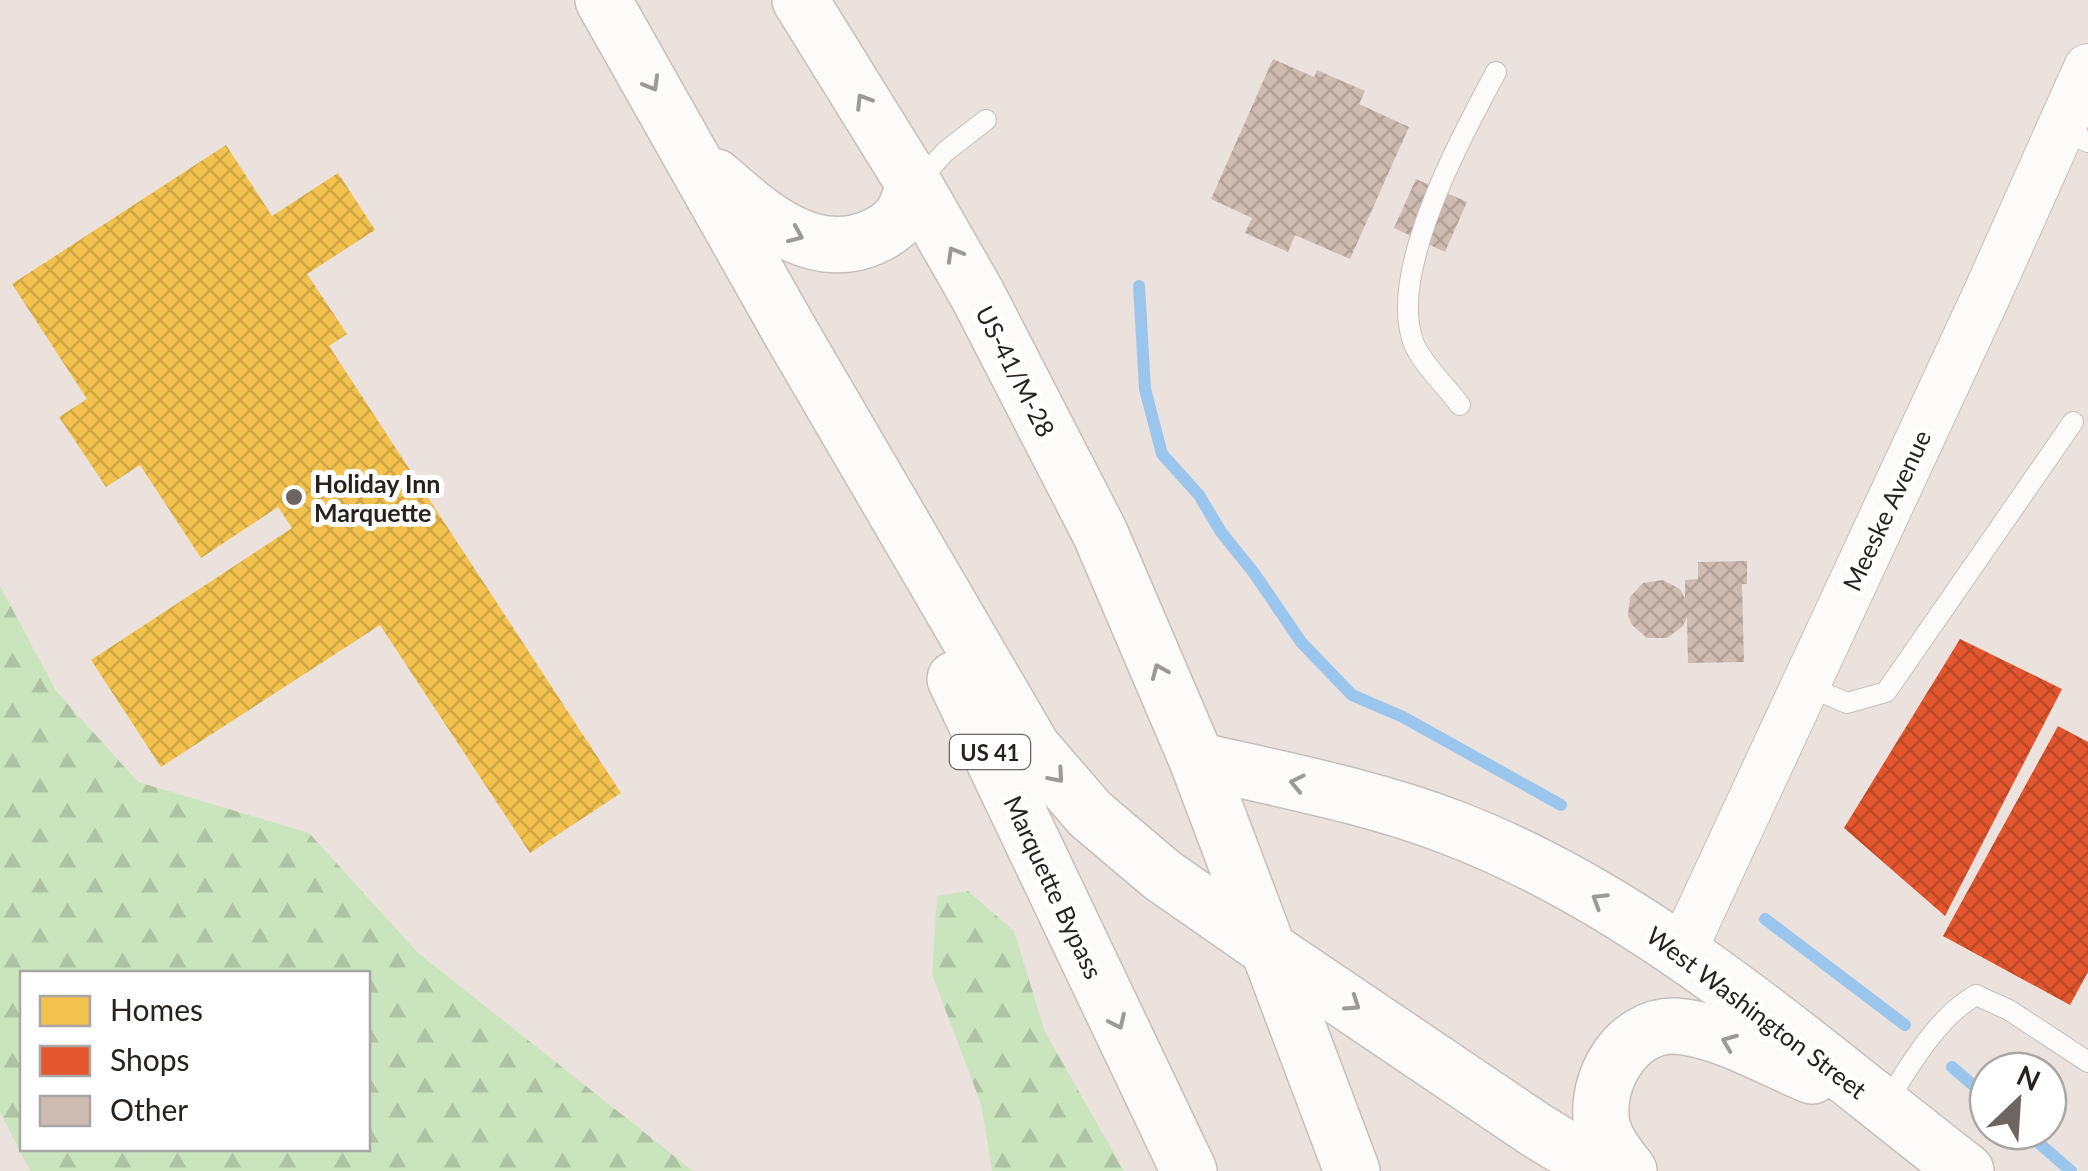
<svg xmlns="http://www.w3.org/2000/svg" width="2088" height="1171" viewBox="0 0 2088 1171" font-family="Lato,sans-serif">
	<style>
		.forest { fill: url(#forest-firs); fill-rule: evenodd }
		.homes { fill: url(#homes-cross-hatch) }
		.shops { fill: url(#shops-cross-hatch) }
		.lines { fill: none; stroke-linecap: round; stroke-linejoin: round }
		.stream { stroke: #9ac6ee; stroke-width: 12 }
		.building { fill: url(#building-cross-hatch) }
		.service-casing { stroke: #c6bebb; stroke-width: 22 }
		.tertiary-casing { stroke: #c6bebb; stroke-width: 50 }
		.primary-casing { stroke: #c6bebb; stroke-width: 58 }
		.trunk-casing { stroke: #c6bebb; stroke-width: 58 }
		.service { stroke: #fcfbfa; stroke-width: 20 }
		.tertiary { stroke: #fcfbfa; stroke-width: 48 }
		.primary { stroke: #fcfbfa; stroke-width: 55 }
		.trunk { stroke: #fcfbfa; stroke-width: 55 }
		.oneway { stroke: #9d9997 }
		.poi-dot { fill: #6d6562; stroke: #fff; stroke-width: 4 }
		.labels { text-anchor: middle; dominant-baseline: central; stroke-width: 10; stroke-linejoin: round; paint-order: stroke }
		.shield { fill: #fff; stroke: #686462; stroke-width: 2.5 }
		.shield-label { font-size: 22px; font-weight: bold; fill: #28221f }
		.street-label { font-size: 25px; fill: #28221f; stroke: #fff }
		.poi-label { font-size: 25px; font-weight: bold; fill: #28221f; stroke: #fff; text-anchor: start }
	</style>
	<defs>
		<pattern id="forest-firs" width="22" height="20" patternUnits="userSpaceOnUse" patternTransform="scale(2.5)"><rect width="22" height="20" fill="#cae4be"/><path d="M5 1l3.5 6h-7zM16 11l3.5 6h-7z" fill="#aec3a3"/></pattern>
		<pattern id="homes-cross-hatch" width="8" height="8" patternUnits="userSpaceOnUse" patternTransform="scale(2.5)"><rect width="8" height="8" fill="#f2c14e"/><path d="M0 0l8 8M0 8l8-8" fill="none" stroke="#d0a644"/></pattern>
		<pattern id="shops-cross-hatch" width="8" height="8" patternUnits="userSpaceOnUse" patternTransform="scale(2.5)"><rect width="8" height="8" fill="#e4572e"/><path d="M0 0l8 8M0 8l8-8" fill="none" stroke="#b94827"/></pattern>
		<pattern id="building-cross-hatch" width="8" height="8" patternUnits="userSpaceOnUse" patternTransform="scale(2.5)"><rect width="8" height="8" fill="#cebbb1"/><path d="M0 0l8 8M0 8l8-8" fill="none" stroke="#b1a098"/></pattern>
	</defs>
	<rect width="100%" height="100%" fill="#ece2dd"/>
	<g class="forest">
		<path d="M 0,586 L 56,691 L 138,782 L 309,833 L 418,953 L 693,1171 L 30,1171 L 0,1112 ZM 22,974 L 368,974 L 368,1148 L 22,1148 Z"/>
		<path d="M 968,891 L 1014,931 L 1045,1032 L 1124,1171 L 992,1171 L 981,1104 L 932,974 L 937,896 Z"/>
	</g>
	<path class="homes" d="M 226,145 L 272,216 L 338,173 L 375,230 L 307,274 L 347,334 L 329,346 L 621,793 L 530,853 L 380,625 L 161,767 L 91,660 L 292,528 L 278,507 L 201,558 L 140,465 L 106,487 L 59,417 L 87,399 L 12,284 Z"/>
	<g class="shops">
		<path d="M 1960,639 L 2062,689 L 1945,916 L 1844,828 Z"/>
		<path d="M 2058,726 L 2088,742 L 2088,972 L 2070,1005 L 1943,936 Z"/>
	</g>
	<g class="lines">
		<g class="stream">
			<path d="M 1139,286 L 1145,389 L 1162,454 L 1199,495 L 1221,532 L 1254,573 L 1301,642 L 1352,695 L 1403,717 L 1561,805"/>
			<path d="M 1765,919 L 1905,1025"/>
			<path d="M 1952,1067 L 1988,1098"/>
			<path d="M 2025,1131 L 2071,1171"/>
		</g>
	</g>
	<g class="building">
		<path d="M 1273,59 L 1314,77 L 1317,70 L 1365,91 L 1359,104 L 1409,127 L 1350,259 L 1295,235 L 1288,252 L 1245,233 L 1252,218 L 1211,199 Z"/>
		<path d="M 1416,179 L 1467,202 L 1445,252 L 1394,228 Z"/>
		<path d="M 1747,561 L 1747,584 L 1742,584 L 1744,662 L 1688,663 L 1687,617 L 1683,626 L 1667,638 L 1647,638 L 1632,625 L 1628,616 L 1630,597 L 1643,583 L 1663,580 L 1680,589 L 1685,598 L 1685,580 L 1698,579 L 1698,562 Z"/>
	</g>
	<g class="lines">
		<g class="service-casing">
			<g id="service">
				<path d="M 2061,130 L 2088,142"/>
				<path d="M 917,182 L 946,151 L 986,120"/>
				<path d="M 1460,405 C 1446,386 1423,365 1414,344 C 1386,273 1462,136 1496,72"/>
				<path d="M 1805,685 L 1847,703 L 1886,692 L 2073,422"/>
				<path d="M 1886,1103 C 1909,1067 1937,1017 1976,995 L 2009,1010 L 2088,1062"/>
			</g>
		</g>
		<g class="tertiary-casing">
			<path id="tertiary" d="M 1682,951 L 1988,292 L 2088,68"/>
		</g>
		<g class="primary-casing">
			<g id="primary">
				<path d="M 1197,760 C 1283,780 1370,796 1453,828 C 1646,902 1804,1046 1966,1171"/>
				<path d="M 1271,951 L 1536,1130 L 1604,1171"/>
				<path d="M 1629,1171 C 1618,1157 1606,1142 1602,1125 C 1594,1081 1626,1025 1675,1026 C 1718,1028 1772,1060 1812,1076"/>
			</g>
		</g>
		<g class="trunk-casing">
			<g id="trunk">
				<path d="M 603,0 L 791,333 L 1033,748 L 1090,814 L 1162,875 L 1271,951"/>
				<path d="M 800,0 L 914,184 L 977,294 L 1100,533 L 1197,760 L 1352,1171"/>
				<path d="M 716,177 C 759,215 812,264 873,237 C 884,232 896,225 903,213 C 908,205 911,193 914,184"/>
				<path d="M 955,679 L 1189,1171"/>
			</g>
		</g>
		<use href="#service" class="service"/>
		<use href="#tertiary" class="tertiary"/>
		<use href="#primary" class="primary"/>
		<use href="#trunk" class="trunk"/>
	</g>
	<defs><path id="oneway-chevron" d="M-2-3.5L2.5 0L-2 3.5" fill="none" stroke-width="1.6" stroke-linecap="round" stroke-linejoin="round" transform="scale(2.5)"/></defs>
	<g class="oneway">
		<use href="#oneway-chevron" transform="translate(652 84) rotate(60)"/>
		<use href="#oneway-chevron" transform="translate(863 101) rotate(-122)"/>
		<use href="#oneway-chevron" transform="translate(796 235) rotate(23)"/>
		<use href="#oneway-chevron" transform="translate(954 254) rotate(-120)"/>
		<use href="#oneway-chevron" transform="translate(1159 671) rotate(-113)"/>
		<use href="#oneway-chevron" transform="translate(1057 776) rotate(49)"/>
		<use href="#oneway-chevron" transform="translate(1297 783) rotate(-168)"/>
		<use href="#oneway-chevron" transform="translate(1599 900) rotate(-148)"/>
		<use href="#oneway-chevron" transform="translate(1353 1004) rotate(34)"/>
		<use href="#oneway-chevron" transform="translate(1118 1022) rotate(65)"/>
		<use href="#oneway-chevron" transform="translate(1729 1042) rotate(-158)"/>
	</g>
	<circle class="poi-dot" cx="294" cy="497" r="10"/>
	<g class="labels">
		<rect class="shield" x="950" y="735" width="80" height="34" rx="8"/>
		<g class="shield-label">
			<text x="990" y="752">US 41</text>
		</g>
		<g class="street-label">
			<text transform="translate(1016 371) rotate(63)">US-41/M-28</text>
			<text transform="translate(1886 510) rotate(-65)">Meeske Avenue</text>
			<text transform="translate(1054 887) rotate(65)">Marquette Bypass</text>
			<text transform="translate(1757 1012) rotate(37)">West Washington Street</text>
		</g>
		<g class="poi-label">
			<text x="314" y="483">Holiday Inn<tspan x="314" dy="29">Marquette</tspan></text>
		</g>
	</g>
	<rect x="20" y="971" width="350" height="180" fill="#ffffff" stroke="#a9a7a5" stroke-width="2.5"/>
	<rect x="40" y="996" width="50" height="30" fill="#f2c14e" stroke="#a9a7a5" stroke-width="2.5"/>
	<text x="110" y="1021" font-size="30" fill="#28221f">Homes</text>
	<rect x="40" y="1046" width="50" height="30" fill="#e4572e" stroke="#a9a7a5" stroke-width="2.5"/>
	<text x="110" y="1071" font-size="30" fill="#28221f">Shops</text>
	<rect x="40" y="1096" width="50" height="30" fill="#cebbb1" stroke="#a9a7a5" stroke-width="2.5"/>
	<text x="110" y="1121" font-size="30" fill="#28221f">Other</text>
	<g transform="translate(2018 1101) rotate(25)"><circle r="48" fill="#ffffff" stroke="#a9a7a5" stroke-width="2.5"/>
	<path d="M0-8L18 38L0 25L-18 38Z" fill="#6d6562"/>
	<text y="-15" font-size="28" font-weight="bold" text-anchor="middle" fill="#28221f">N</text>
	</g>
</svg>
